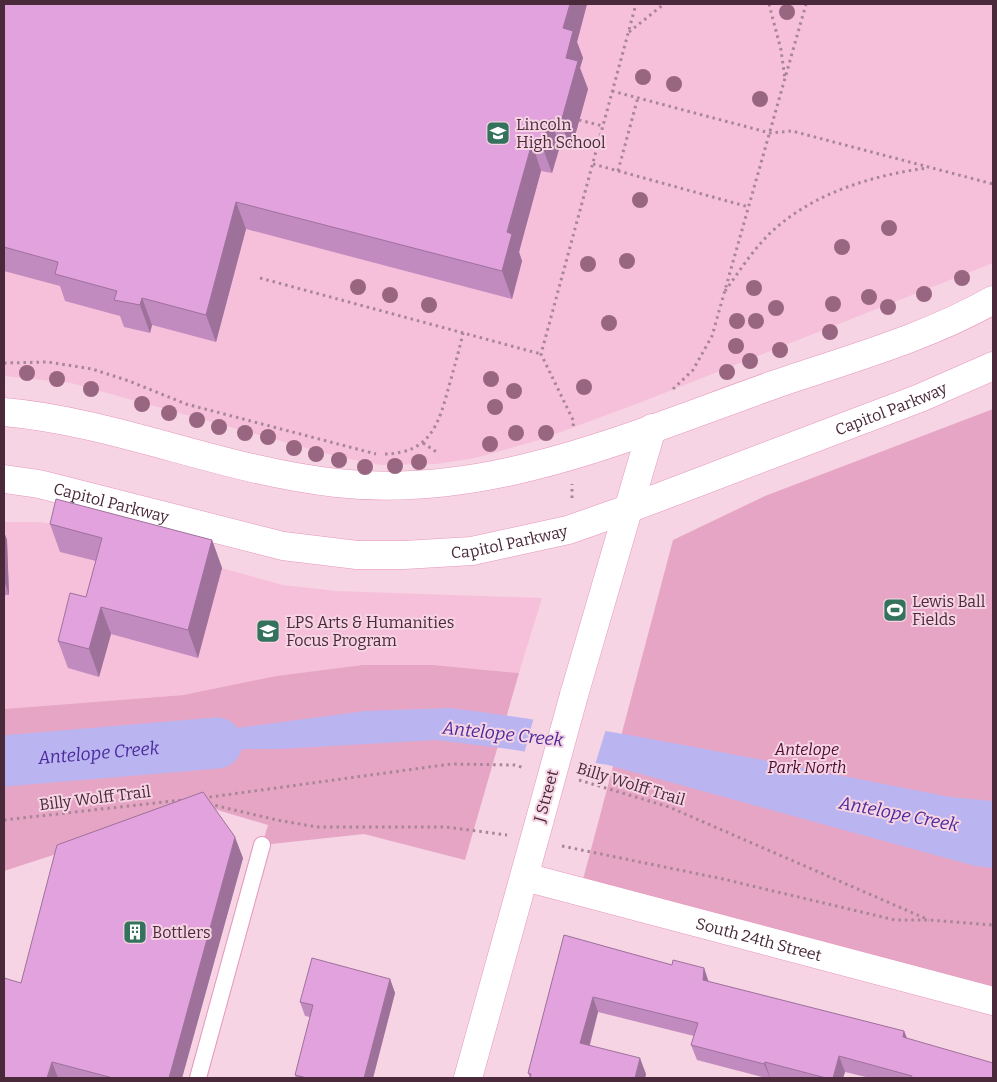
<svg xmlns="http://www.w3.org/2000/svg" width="997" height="1082" viewBox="0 0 997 1082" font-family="Bitter,serif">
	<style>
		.built { fill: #f7c0da }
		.green { fill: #e7a5c5 }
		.water { fill: #bab4f1 }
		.pier { fill: #f6d4e3 }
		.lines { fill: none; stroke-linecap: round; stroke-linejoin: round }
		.river { stroke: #bab4f1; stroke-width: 51 }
		.lane-casing { stroke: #e696bd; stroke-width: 18 }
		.street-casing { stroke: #e696bd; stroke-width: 29 }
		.secondary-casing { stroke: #e696bd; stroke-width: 29 }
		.path { stroke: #a78696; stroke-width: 3; stroke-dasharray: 2.5 4; stroke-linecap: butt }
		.lane { stroke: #fff; stroke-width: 16 }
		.street { stroke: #fff; stroke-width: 28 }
		.secondary { stroke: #fff; stroke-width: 28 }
		.secondary-bridge-casing { stroke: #e696bd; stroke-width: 29; stroke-linecap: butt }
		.secondary-bridge { stroke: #fff; stroke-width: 28 }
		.tree { fill: #996682 }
		.wall { fill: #c28bbf }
		.shaded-wall { fill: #9e719b }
		.building { fill: #e2a2de; stroke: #9e719b }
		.labels { text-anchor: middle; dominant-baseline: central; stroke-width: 4; stroke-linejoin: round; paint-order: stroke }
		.poi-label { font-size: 16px; fill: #4a293a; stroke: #f6d4e3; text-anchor: start }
		.street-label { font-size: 16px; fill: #4a293a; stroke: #f6d4e3 }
		.park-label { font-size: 16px; font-style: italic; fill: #4d0c33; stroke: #f6d4e3 }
		.water-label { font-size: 18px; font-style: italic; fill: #49299b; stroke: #f6d4e3 }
	</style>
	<rect width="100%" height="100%" fill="#f6d4e3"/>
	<g class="built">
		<path d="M 4,4 L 993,4 L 993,263 L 639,403 L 539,440 L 475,458 L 436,464 L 380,465 L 335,456 L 71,383 L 4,376 Z"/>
		<path d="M 4,522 L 38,522 L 74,527 L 283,585 L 337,591 L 542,598 L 519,673 L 433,665 L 362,665 L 276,676 L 183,695 L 4,709 Z"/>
	</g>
	<g class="green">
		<path d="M 993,409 L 993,1001 L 580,891 L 673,540 L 765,496 Z"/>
		<path d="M 362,665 L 433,665 L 519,673 L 465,860 L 364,834 L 262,845 L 268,825 L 204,806 L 4,871 L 4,709 L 183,695 L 276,676 Z"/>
	</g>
	<path class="water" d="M 449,708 C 617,728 783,765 950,797 L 993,801 L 993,868 L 975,866 L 608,765 L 509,749 L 436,740 L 280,749 L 147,749 L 229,729 L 365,711 Z"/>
	<path class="pier" d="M 534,717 L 606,729 L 595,765 L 524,754 Z"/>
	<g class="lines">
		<path class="river" id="s1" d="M 4,761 L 217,743"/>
		<g class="lane-casing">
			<path id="lane" d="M 198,1078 L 262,845"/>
		</g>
		<g class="street-casing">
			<g id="street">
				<path id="s2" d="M 525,877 L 993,1001"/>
			</g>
		</g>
		<g class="secondary-casing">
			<g id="secondary">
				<path d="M 4,412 C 117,422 224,471 337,483 C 491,500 634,434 776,384 C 849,359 926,338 993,300"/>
				<path id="s3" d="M 4,479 L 39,484 L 283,546 L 357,555 L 404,555 L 472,551 L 568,530 L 628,509 L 920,398 L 993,366"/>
				<path d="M 574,695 L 652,428"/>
				<path d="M 468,1078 L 540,819"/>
			</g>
		</g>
		<g class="path">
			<path d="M 769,4 L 781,50 L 785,79"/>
			<path d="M 629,32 L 664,4"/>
			<path d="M 612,91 L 770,133 L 792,131 L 993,184"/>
			<path d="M 579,120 L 603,126"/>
			<path d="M 593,164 L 749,207"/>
			<path d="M 618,171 L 638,97"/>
			<path d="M 260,278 L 541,354"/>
			<path d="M 725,291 C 736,276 747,259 759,245 C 800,197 867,176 927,168"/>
			<path d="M 4,363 L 48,362 L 92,369 L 129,381 L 186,404 L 376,454"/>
			<path d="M 673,389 L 693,370 L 712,336 L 806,4"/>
			<path d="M 573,426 L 574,422 L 541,354 L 636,4"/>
			<path d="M 423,443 L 438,453"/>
			<path d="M 385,454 C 431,453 439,423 449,386 C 454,368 459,351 463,333"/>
			<path d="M 572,498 L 572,484"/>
			<path d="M 579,780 L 669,807 L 929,920"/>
			<path d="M 203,798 L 451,764 L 514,765 L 525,768"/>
			<path d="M 209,804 L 277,820 L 317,827 L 446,827 L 507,835"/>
			<path d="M 4,820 L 182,800"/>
			<path d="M 562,846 L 723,879 L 895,920 L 929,920 L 993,925"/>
		</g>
		<use href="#lane" class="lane"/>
		<use href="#street" class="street"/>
		<use href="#secondary" class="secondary"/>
		<g class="secondary-bridge-casing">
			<path id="secondary-bridge" d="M 540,819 L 574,695"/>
		</g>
		<use href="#secondary-bridge" class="secondary-bridge"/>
	</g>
	<g class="tree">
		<circle cx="787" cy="12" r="8"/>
		<circle cx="643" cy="77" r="8"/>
		<circle cx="674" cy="84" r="8"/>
		<circle cx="760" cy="99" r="8"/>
		<circle cx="640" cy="200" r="8"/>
		<circle cx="889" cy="228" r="8"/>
		<circle cx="842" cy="247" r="8"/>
		<circle cx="627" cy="261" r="8"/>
		<circle cx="588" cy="264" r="8"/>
		<circle cx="962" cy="278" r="8"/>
		<circle cx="358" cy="287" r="8"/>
		<circle cx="754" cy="288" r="8"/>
		<circle cx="924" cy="294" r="8"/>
		<circle cx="390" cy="295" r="8"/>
		<circle cx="869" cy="297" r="8"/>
		<circle cx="833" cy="304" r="8"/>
		<circle cx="429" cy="305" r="8"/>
		<circle cx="888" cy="307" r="8"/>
		<circle cx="776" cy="308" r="8"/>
		<circle cx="737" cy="321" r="8"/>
		<circle cx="756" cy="321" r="8"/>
		<circle cx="609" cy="323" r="8"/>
		<circle cx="830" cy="332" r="8"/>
		<circle cx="736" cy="346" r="8"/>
		<circle cx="780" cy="350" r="8"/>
		<circle cx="750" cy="361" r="8"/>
		<circle cx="727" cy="372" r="8"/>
		<circle cx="27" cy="373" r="8"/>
		<circle cx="57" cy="379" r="8"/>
		<circle cx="491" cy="379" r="8"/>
		<circle cx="584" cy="387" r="8"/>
		<circle cx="91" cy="389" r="8"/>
		<circle cx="514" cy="391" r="8"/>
		<circle cx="142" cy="404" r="8"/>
		<circle cx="495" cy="407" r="8"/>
		<circle cx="169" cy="413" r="8"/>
		<circle cx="197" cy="420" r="8"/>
		<circle cx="219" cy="427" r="8"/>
		<circle cx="245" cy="433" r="8"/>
		<circle cx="516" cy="433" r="8"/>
		<circle cx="546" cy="433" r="8"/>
		<circle cx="268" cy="437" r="8"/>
		<circle cx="490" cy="444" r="8"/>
		<circle cx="294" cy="448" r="8"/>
		<circle cx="316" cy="454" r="8"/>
		<circle cx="339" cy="460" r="8"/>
		<circle cx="419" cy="462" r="8"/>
		<circle cx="395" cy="466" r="8"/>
		<circle cx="365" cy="467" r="8"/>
	</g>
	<g class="wall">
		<path d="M 4,4 L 587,4 L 577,42 L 583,58 L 580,68 L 588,89 L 571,150 L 560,146 L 552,173 L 541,171 L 519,252 L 522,261 L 512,299 L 246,229 L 216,342 L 152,325 L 150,333 L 124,327 L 120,316 L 65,301 L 60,286 L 4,271 Z"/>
		<path d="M 50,524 L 212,540 L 222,568 L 198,658 L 111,634 L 99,677 L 68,668 L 58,641 L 86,597 L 96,561 L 60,552 Z"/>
		<path d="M 4,532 L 7,540 L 9,595 L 4,595 Z"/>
		<path d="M 243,858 L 182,1078 L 4,1078 L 21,983 Z"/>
		<path d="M 564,935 L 672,965 L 704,968 L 709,982 L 904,1031 L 907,1038 L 993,1078 L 870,1078 L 845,1072 L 843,1078 L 774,1078 L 770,1077 L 770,1078 L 766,1078 L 697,1060 L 691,1045 L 694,1036 L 598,1012 L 590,1045 L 646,1074 L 645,1078 L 530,1078 L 528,1073 Z"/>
		<path d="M 390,979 L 395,993 L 373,1078 L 296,1078 L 295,1075 L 310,1017 L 305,1016 L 300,1002 Z"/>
	</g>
	<g class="shaded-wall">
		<path d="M 570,4 L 587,4 L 577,42 L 583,58 L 580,68 L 588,89 L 571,150 L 561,122 L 566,58 L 563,28 Z"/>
		<path d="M 550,119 L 560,146 L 552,173 L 542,146 Z"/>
		<path d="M 532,143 L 541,171 L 519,252 L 522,261 L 512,299 L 502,271 L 507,232 Z"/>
		<path d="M 236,202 L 246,229 L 216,342 L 206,315 Z"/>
		<path d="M 142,298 L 152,325 L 150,333 L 140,305 Z"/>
		<path d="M 4,532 L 7,540 L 9,595 L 4,580 Z"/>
		<path d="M 212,540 L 222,568 L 198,658 L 188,630 Z"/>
		<path d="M 101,607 L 111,634 L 99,677 L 89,649 Z"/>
		<path d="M 235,837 L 243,858 L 182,1078 L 169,1078 Z"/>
		<path d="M 704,968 L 709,984 L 703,980 Z"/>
		<path d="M 390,979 L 395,993 L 373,1078 L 364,1078 Z"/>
		<path d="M 593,997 L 598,1012 L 586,1058 L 580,1043 Z"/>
		<path d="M 904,1031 L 910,1047 L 903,1037 Z"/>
		<path d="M 839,1056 L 845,1072 L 843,1078 L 833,1078 Z"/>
		<path d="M 640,1058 L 646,1074 L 645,1078 L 635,1078 Z"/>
		<path d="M 52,1062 L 58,1078 L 47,1078 Z"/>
		<path d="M 765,1062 L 770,1077 L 770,1078 L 764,1064 Z"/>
	</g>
	<g class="building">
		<path d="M 4,4 L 570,4 L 563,28 L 573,31 L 566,58 L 578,61 L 561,122 L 550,119 L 542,146 L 532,143 L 507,232 L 512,234 L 502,271 L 236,202 L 206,315 L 142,298 L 140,305 L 114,300 L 117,291 L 55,274 L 58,262 L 4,247 Z"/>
		<path d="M 56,499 L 212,540 L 188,630 L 101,607 L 89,649 L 58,641 L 70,593 L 86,597 L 102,538 L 50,524 Z"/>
		<path d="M 203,792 L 235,837 L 169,1078 L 113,1078 L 52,1062 L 47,1078 L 4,1078 L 4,978 L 21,983 L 57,845 Z"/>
		<path d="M 564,935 L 672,965 L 673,960 L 704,968 L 703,980 L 904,1031 L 903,1037 L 993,1063 L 993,1078 L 911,1078 L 912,1076 L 839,1056 L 833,1078 L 826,1078 L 765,1062 L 764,1064 L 691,1045 L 698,1023 L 593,997 L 580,1043 L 640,1058 L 635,1078 L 530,1078 L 531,1074 L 528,1073 Z"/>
		<path d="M 312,958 L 390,979 L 364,1078 L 307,1078 L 295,1075 L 313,1005 L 300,1002 Z"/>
	</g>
	<defs>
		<g id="school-square" transform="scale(1.25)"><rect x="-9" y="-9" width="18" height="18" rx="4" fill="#35725d" stroke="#f6d4e3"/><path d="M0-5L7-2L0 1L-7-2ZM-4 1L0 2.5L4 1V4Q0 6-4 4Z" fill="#fff"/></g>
		<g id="stadium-square" transform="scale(1.25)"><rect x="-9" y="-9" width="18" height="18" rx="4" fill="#35725d" stroke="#f6d4e3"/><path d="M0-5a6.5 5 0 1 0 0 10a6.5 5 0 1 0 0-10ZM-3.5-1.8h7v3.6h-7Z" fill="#fff"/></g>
		<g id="building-square" transform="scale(1.25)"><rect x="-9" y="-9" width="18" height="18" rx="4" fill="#35725d" stroke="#f6d4e3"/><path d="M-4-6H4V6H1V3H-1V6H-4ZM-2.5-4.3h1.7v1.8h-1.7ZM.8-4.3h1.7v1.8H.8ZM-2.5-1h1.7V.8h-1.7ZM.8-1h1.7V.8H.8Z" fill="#fff"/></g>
	</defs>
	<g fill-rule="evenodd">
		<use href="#school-square" x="498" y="133"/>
		<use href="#stadium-square" x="895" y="610"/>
		<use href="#school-square" x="268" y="631"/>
		<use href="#building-square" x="135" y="932"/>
	</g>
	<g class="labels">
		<g class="poi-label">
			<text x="516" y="124">Lincoln<tspan x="516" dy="18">High School</tspan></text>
			<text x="912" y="601">Lewis Ball<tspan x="912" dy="18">Fields</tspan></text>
			<text x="286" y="622">LPS Arts &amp; Humanities<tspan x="286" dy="18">Focus Program</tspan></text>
			<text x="152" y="932">Bottlers</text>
		</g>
		<g class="street-label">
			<text stroke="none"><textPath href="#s3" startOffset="920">Capitol Parkway</textPath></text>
			<text stroke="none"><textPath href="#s3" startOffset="110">Capitol Parkway</textPath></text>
			<text stroke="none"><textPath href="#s3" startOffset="515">Capitol Parkway</textPath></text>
			<text transform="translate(631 784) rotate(17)">Billy Wolff Trail</text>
			<text transform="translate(546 796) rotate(-75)">J Street</text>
			<text transform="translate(95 798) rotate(-7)">Billy Wolff Trail</text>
			<text stroke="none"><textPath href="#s2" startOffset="242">South 24th Street</textPath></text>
		</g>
		<g class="park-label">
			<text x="807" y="749">Antelope<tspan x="807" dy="18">Park North</tspan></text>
		</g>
		<g class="water-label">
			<text transform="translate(503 734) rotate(6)">Antelope Creek</text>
			<text stroke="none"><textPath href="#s1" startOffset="95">Antelope Creek</textPath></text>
			<text transform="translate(899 814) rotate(11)">Antelope Creek</text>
		</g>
	</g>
	<rect width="997" height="1082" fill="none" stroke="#4a293a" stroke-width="10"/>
</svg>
